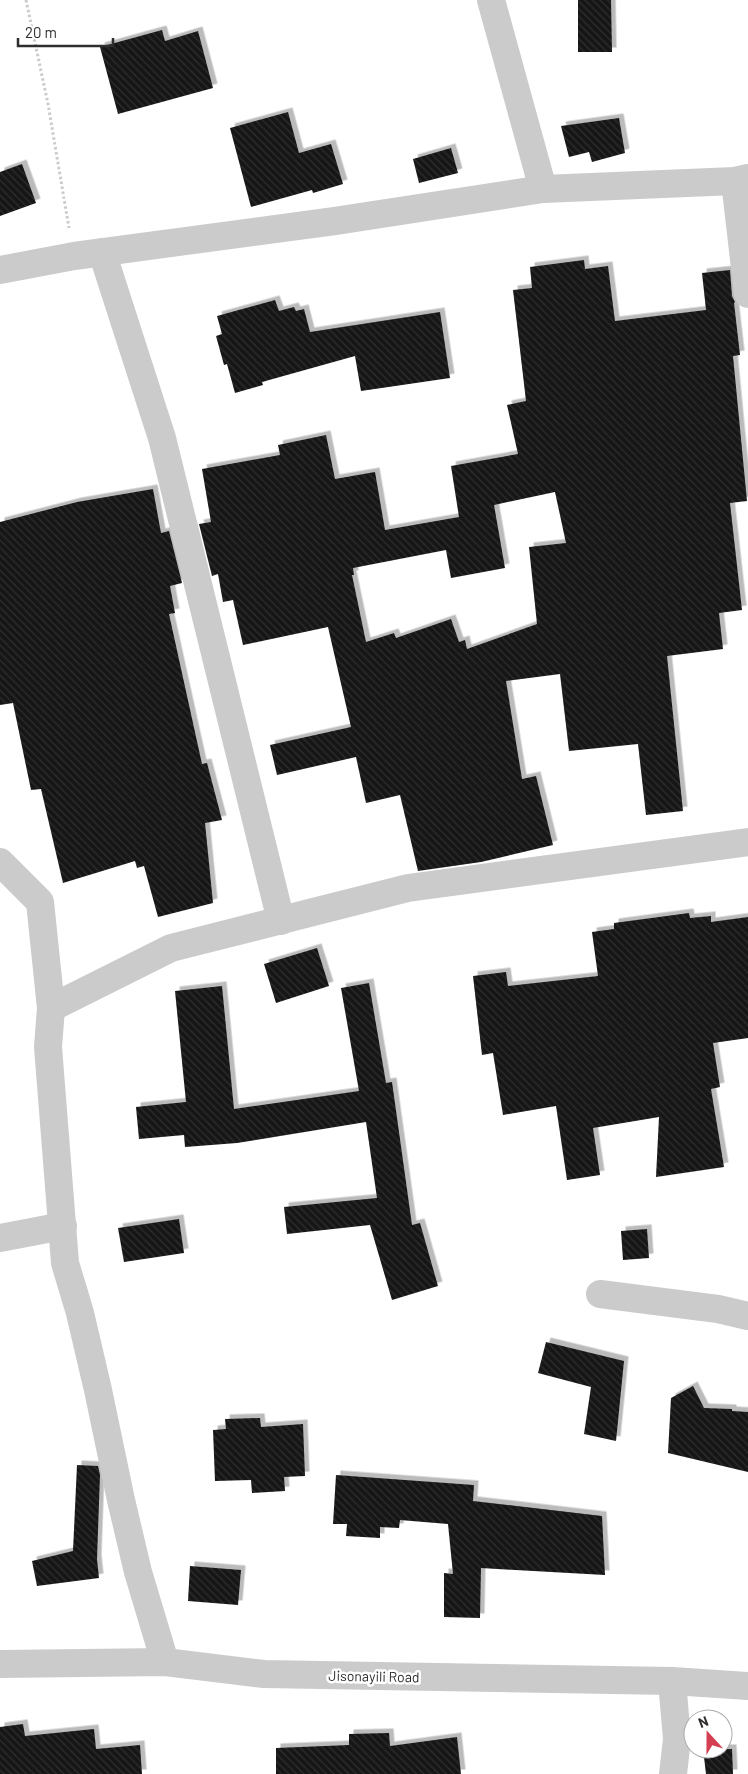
<svg xmlns="http://www.w3.org/2000/svg" width="748" height="1774" viewBox="0 0 748 1774" font-family="Barlow,sans-serif">
	<style>
		.building { fill: url(#building-back-hatch); fill-rule: evenodd; filter: url(#shadow) }
		.lines { fill: none; stroke-linecap: round; stroke-linejoin: round }
		.path { stroke: #cbcbcb; stroke-width: 3; stroke-dasharray: 2.5 2.5; stroke-linecap: butt }
		.minor { stroke: #cbcbcb; stroke-width: 28 }
		.tertiary { stroke: #cbcbcb; stroke-width: 28 }
		.labels { text-anchor: middle; dominant-baseline: central; stroke-width: 5; stroke-linejoin: round; paint-order: stroke }
		.street-label { font-size: 14px; fill: #2e2e2e; stroke: #fff }
	</style>
	<defs>
		<pattern id="building-back-hatch" width="6" height="6" patternUnits="userSpaceOnUse" patternTransform="scale(1.25)"><rect width="6" height="6" fill="#151515"/><path d="M-1 5l2 2M0 0l6 6M5-1l2 2" fill="none" stroke="#2f2f2f"/></pattern>
		<filter id="shadow"><feDropShadow dx="4.5" dy="-4.5" stdDeviation="0" flood-color="#0004"/></filter>
	</defs>
	<rect width="100%" height="100%" fill="#fff"/>
	<g class="building">
		<path d="M 578,0 L 611,0 L 612,52 L 578,52 Z"/>
		<path d="M 162,30 L 165,41 L 198,31 L 213,88 L 118,114 L 100,47 Z"/>
		<path d="M 288,112 L 299,153 L 331,144 L 343,184 L 313,193 L 312,190 L 251,207 L 230,128 Z"/>
		<path d="M 619,118 L 625,153 L 592,162 L 589,152 L 569,157 L 561,126 Z"/>
		<path d="M 451,148 L 458,173 L 419,183 L 413,159 Z"/>
		<path d="M 22,164 L 36,203 L 0,216 L 0,172 Z"/>
		<path d="M 584,260 L 585,269 L 608,266 L 615,321 L 706,310 L 702,273 L 730,270 L 732,296 L 735,302 L 734,303 L 740,355 L 733,356 L 747,501 L 730,503 L 742,610 L 719,613 L 723,649 L 667,656 L 683,811 L 646,815 L 638,744 L 569,751 L 560,674 L 506,681 L 522,779 L 536,776 L 553,845 L 481,862 L 418,871 L 400,795 L 366,803 L 356,757 L 277,775 L 270,745 L 351,727 L 328,627 L 243,645 L 233,600 L 223,602 L 218,574 L 212,576 L 199,524 L 211,522 L 202,469 L 280,455 L 278,445 L 326,435 L 335,479 L 375,472 L 385,530 L 459,517 L 451,466 L 518,454 L 507,405 L 526,401 L 513,290 L 532,288 L 530,267 ZM 555,492 L 566,543 L 529,547 L 537,624 L 467,649 L 465,640 L 459,642 L 451,619 L 396,638 L 394,633 L 366,642 L 352,575 L 354,575 L 353,568 L 446,550 L 451,578 L 505,568 L 494,505 Z"/>
		<path d="M 275,300 L 279,311 L 294,307 L 296,311 L 304,309 L 310,332 L 440,312 L 450,378 L 361,391 L 355,356 L 262,382 L 263,385 L 235,393 L 227,364 L 224,365 L 216,336 L 222,334 L 217,316 Z"/>
		<path d="M 153,489 L 161,533 L 169,531 L 182,583 L 170,586 L 175,613 L 169,614 L 202,764 L 207,763 L 222,820 L 205,823 L 213,903 L 158,917 L 144,866 L 137,868 L 135,861 L 63,883 L 41,789 L 31,790 L 13,703 L 0,705 L 0,522 L 77,502 Z"/>
		<path d="M 689,913 L 690,918 L 711,916 L 711,922 L 748,917 L 748,1038 L 713,1043 L 720,1087 L 711,1089 L 724,1167 L 656,1177 L 659,1117 L 593,1128 L 600,1175 L 567,1180 L 556,1106 L 503,1115 L 493,1053 L 482,1055 L 473,976 L 506,972 L 508,986 L 598,976 L 592,932 L 614,929 L 614,923 Z"/>
		<path d="M 317,948 L 329,986 L 276,1003 L 264,964 Z"/>
		<path d="M 369,983 L 386,1083 L 392,1082 L 412,1225 L 420,1223 L 438,1286 L 392,1300 L 370,1225 L 287,1234 L 284,1207 L 377,1198 L 366,1122 L 237,1143 L 185,1147 L 184,1135 L 139,1139 L 136,1107 L 186,1102 L 175,991 L 222,986 L 234,1109 L 359,1091 L 341,988 Z"/>
		<path d="M 179,1219 L 184,1253 L 124,1262 L 118,1228 Z"/>
		<path d="M 647,1229 L 649,1258 L 623,1260 L 621,1231 Z"/>
		<path d="M 546,1342 L 624,1361 L 616,1441 L 584,1434 L 591,1387 L 538,1373 Z"/>
		<path d="M 693,1386 L 704,1408 L 732,1409 L 732,1411 L 748,1412 L 748,1472 L 668,1453 L 671,1398 Z"/>
		<path d="M 260,1418 L 261,1427 L 303,1424 L 305,1476 L 284,1477 L 285,1491 L 252,1493 L 251,1480 L 215,1481 L 213,1430 L 226,1429 L 225,1419 Z"/>
		<path d="M 77,1465 L 98,1466 L 100,1475 L 97,1559 L 99,1578 L 37,1586 L 32,1561 L 73,1551 Z"/>
		<path d="M 336,1475 L 474,1485 L 473,1501 L 602,1516 L 605,1575 L 481,1568 L 480,1618 L 444,1617 L 444,1573 L 453,1574 L 448,1524 L 400,1520 L 399,1528 L 380,1527 L 380,1538 L 346,1536 L 347,1524 L 333,1524 Z"/>
		<path d="M 190,1566 L 241,1570 L 238,1605 L 188,1601 Z"/>
		<path d="M 23,1724 L 25,1736 L 94,1729 L 96,1749 L 140,1745 L 142,1774 L 0,1774 L 0,1727 Z"/>
		<path d="M 389,1733 L 390,1746 L 457,1737 L 461,1774 L 276,1774 L 276,1748 L 349,1745 L 349,1734 Z"/>
		<path d="M 703,1749 L 732,1749 L 733,1774 L 706,1774 Z"/>
	</g>
	<g class="lines">
		<path class="path" d="M 26,0 L 48,104 L 69,228"/>
		<g class="minor">
			<path d="M 491,0 L 543,189"/>
			<path d="M 735,181 L 748,294"/>
			<path d="M 102,252 L 162,438 L 281,921"/>
			<path d="M 0,270 L 74,256 L 335,221 L 543,189 L 735,181 L 748,178"/>
			<path d="M 0,862 L 40,902 L 51,1008 L 48,1047 L 65,1263 L 80,1313 L 98,1390 L 121,1500 L 138,1572 L 165,1662"/>
			<path d="M 51,1008 L 171,948 L 408,888 L 748,842"/>
			<path d="M 0,1238 L 63,1226"/>
			<path d="M 600,1294 L 718,1309 L 748,1316"/>
			<path d="M 672,1681 L 677,1739 L 673,1774"/>
		</g>
		<path class="tertiary" d="M 0,1664 L 165,1662 L 264,1674 L 672,1681 L 748,1686"/>
	</g>
	<g class="labels">
		<g class="street-label">
			<text transform="translate(374 1676) rotate(1)">Jisonayili Road</text>
		</g>
	</g>
	<g transform="translate(708 1734) rotate(339)"><circle r="24" fill="#ffffff" stroke="#ababab"/>
	<path d="M0-4L9 19L0 12L-9 19Z" fill="#d53f52"/>
	<text y="-8" font-size="14" font-weight="bold" text-anchor="middle" fill="#2e2e2e">N</text>
	</g>
	<path d="M18 38v8h95v-8" fill="none" stroke="#2e2e2e" stroke-width="2.5"/>
	<text x="25" y="38" font-size="15" fill="#2e2e2e" stroke="#ffffff" stroke-width="4" paint-order="stroke">20 m</text>
</svg>
